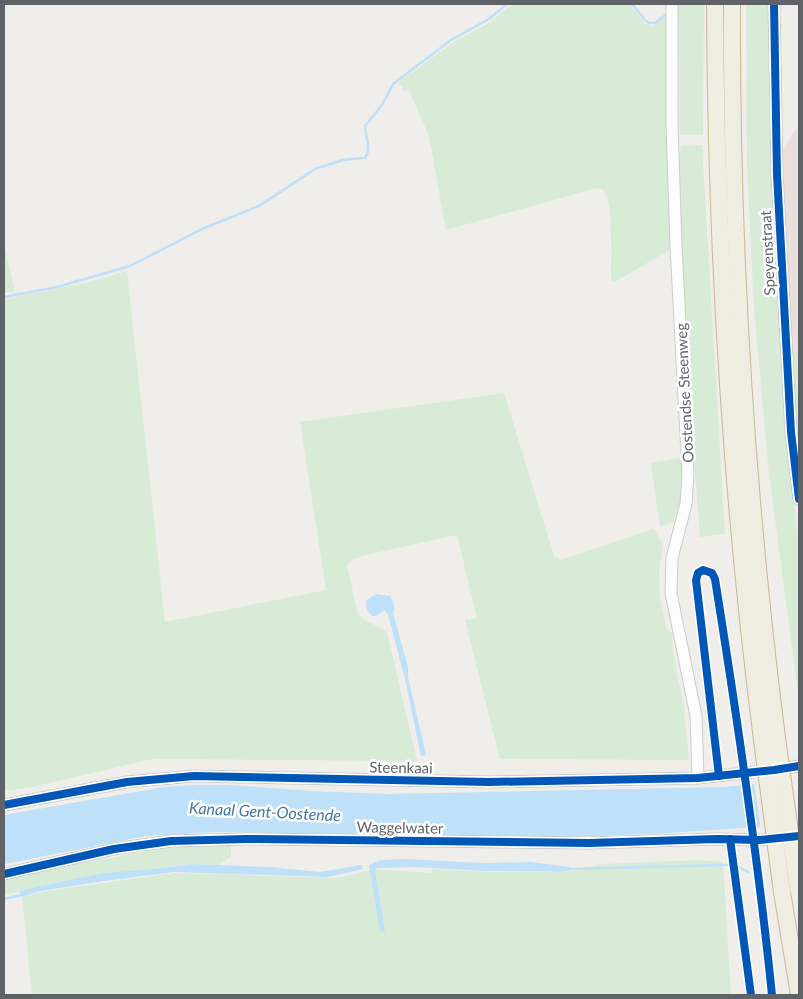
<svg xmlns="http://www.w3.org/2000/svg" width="803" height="999" viewBox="0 0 803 999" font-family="Lato,sans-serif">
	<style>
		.medical { fill: #eae0de }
		.green { fill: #d8ebd6 }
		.water { fill: #bfe0f9 }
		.pier { fill: #efeeea }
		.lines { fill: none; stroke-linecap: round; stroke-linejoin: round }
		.stream { stroke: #bfe0f9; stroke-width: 2.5 }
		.minor-casing { stroke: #cbcccc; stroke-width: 13 }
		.highway-casing { stroke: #c8b996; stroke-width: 18 }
		.minor { stroke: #fdfcfc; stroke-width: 11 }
		.highway { stroke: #f0ede3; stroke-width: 16 }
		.highway-bridge-casing { stroke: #c8b996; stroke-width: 18; stroke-linecap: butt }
		.highway-bridge { stroke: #f0ede3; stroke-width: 16 }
		.cycleway-casing { stroke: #fff; stroke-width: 11 }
		.cycleway { stroke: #0057b8; stroke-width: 8 }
		.labels { text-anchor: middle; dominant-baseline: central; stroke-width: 5; stroke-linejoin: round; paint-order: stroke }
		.street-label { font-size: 15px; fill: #5f6368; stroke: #fff }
		.water-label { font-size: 16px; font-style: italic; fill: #4174aa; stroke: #fff }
	</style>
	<rect width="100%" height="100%" fill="#efeeea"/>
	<path class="medical" d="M 799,124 L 799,473 L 780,154 Z"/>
	<g class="green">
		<path d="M 512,4 L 629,4 L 645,24 L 652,26 L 669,15 L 673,248 L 616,281 L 612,282 L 611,277 C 611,257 613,211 606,195 C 604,190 601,189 597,188 L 446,230 L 429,136 L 408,88 L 404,91 L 399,82 L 452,43 L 490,22 Z"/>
		<path d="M 678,4 L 704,4 L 703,135 L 680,135 Z"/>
		<path d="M 746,4 L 770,4 L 788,447 L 799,544 L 799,739 L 798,693 L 769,474 L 754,308 L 747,164 Z"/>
		<path d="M 702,145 L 725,534 L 700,537 C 693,450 687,363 682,275 C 680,237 673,184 681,146 Z"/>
		<path d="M 4,244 L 15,291 L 4,293 Z"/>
		<path d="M 127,271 L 165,622 L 326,590 L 300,422 L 504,393 L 554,556 L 560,560 L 654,529 L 663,545 L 659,571 L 660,598 L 666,627 L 672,634 L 673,654 L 684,708 L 689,760 L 500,759 L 465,620 L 477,618 L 457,535 L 365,555 L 353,559 L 347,566 L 358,614 C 366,623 378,625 387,632 L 417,761 L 152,759 L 32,787 L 4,791 L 4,299 L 81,284 Z"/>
		<path d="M 793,355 L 799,355 L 799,473 L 790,359 Z"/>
		<path d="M 684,457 L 682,495 L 674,521 L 660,527 L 651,463 Z"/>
		<path d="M 181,846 L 231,846 L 231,857 L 218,865 L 190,864 L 166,868 L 102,873 L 4,895 L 4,878 L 48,868 Z"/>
		<path d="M 699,860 L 723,862 L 731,995 L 32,995 L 22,897 L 47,891 L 174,873 L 339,878 L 373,869 L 432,873 L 432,869 L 489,872 L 566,871 L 604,864 Z"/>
	</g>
	<g class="water">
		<path d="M 377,594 L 390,596 C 393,600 396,607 393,613 L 408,667 L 408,677 L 426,755 L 421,756 L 405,679 L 388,614 L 384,610 L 376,616 L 372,616 L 367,610 L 366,601 L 371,597 Z"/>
		<path d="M 775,782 L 799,824 L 653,834 L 543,838 L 219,832 L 146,836 L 4,864 L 4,815 L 164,787 L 193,785 L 231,785 L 312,791 L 388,794 L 723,787 Z"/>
		<path d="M 406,859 L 481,863 L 531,862 L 570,867 L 570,870 L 566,871 L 485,871 L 416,867 L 377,868 L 375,870 L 385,931 L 380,932 L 369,865 L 381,860 Z"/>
		<path d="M 190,864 L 270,867 L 320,872 L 362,865 L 363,869 L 327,877 L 174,872 L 104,881 L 40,891 L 22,897 L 19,891 L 102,873 L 166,868 Z"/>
	</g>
	<g class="pier">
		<path d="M 799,776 L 799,827 L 761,830 L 754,782 Z"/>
		<path d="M 749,782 L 756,830 L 750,831 L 744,783 Z"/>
	</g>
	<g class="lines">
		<g class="stream">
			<path d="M 632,4 L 645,20 L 649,23 L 655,23 L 668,13"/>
			<path d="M 4,297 L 57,287 L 130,266 L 202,229 L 259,206 L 315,169 L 343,160 L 365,158 C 372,148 365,137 365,126 L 382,105 L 393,84 L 451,40 L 489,19 L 507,4"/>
			<path d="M 737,866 L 748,872"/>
			<path d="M 570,869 L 727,865"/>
			<path d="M 4,899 L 21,895"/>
		</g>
		<g class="minor-casing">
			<g id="minor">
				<path d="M 672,4 L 672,124 L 676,246 L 688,474 L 686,504 L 672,558 L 671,593 L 696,716 L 698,778"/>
				<path d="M 774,4 L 777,174 L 791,432 L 799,499"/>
				<path d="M 4,805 L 127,782 L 194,776 L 489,782 L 698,778 L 774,770 L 799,766"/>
				<path d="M 4,874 L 114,849 L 171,841 L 246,839 L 589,843 L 717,839 L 759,840 L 799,836"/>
			</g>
		</g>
		<g class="highway-casing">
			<g id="highway">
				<path d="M 715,4 C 716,250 731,496 762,740"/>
				<path d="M 732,4 C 731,249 746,494 777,738"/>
				<path d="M 782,892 L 799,995"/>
			</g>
		</g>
		<use href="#minor" class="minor"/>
		<use href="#highway" class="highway"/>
		<g class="highway-bridge-casing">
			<g id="highway-bridge">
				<path d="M 777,738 L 798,889"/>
				<path d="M 762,740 L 782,892"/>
			</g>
		</g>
		<use href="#highway-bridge" class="highway-bridge"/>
		<g class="cycleway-casing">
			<g id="cycleway">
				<path d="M 774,4 L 777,174 L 791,432 L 799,499"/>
				<path d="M 719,776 L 696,580 L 698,573 L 703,570 L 712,573 L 715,579 C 737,717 758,856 772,995"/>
				<path d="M 4,805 L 127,782 L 194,776 L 489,782 L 698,778 L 774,770 L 799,766"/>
				<path d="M 730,839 L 751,995"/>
				<path d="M 4,874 L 114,849 L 171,841 L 246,839 L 589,843 L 717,839 L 759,840 L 799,836"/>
			</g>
		</g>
		<use href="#cycleway" class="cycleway"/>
	</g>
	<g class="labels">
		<g class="street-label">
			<text transform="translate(767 253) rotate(-93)">Speyenstraat</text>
			<text transform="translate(684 393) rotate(-93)">Oostendse Steenweg</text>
			<text transform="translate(401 767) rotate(1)">Steenkaai</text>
			<text transform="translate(400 827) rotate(1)">Waggelwater</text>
		</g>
		<g class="water-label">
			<text transform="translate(265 811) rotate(3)">Kanaal Gent-Oostende</text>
		</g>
	</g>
	<rect width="803" height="999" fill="none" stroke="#5f6368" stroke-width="10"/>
</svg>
